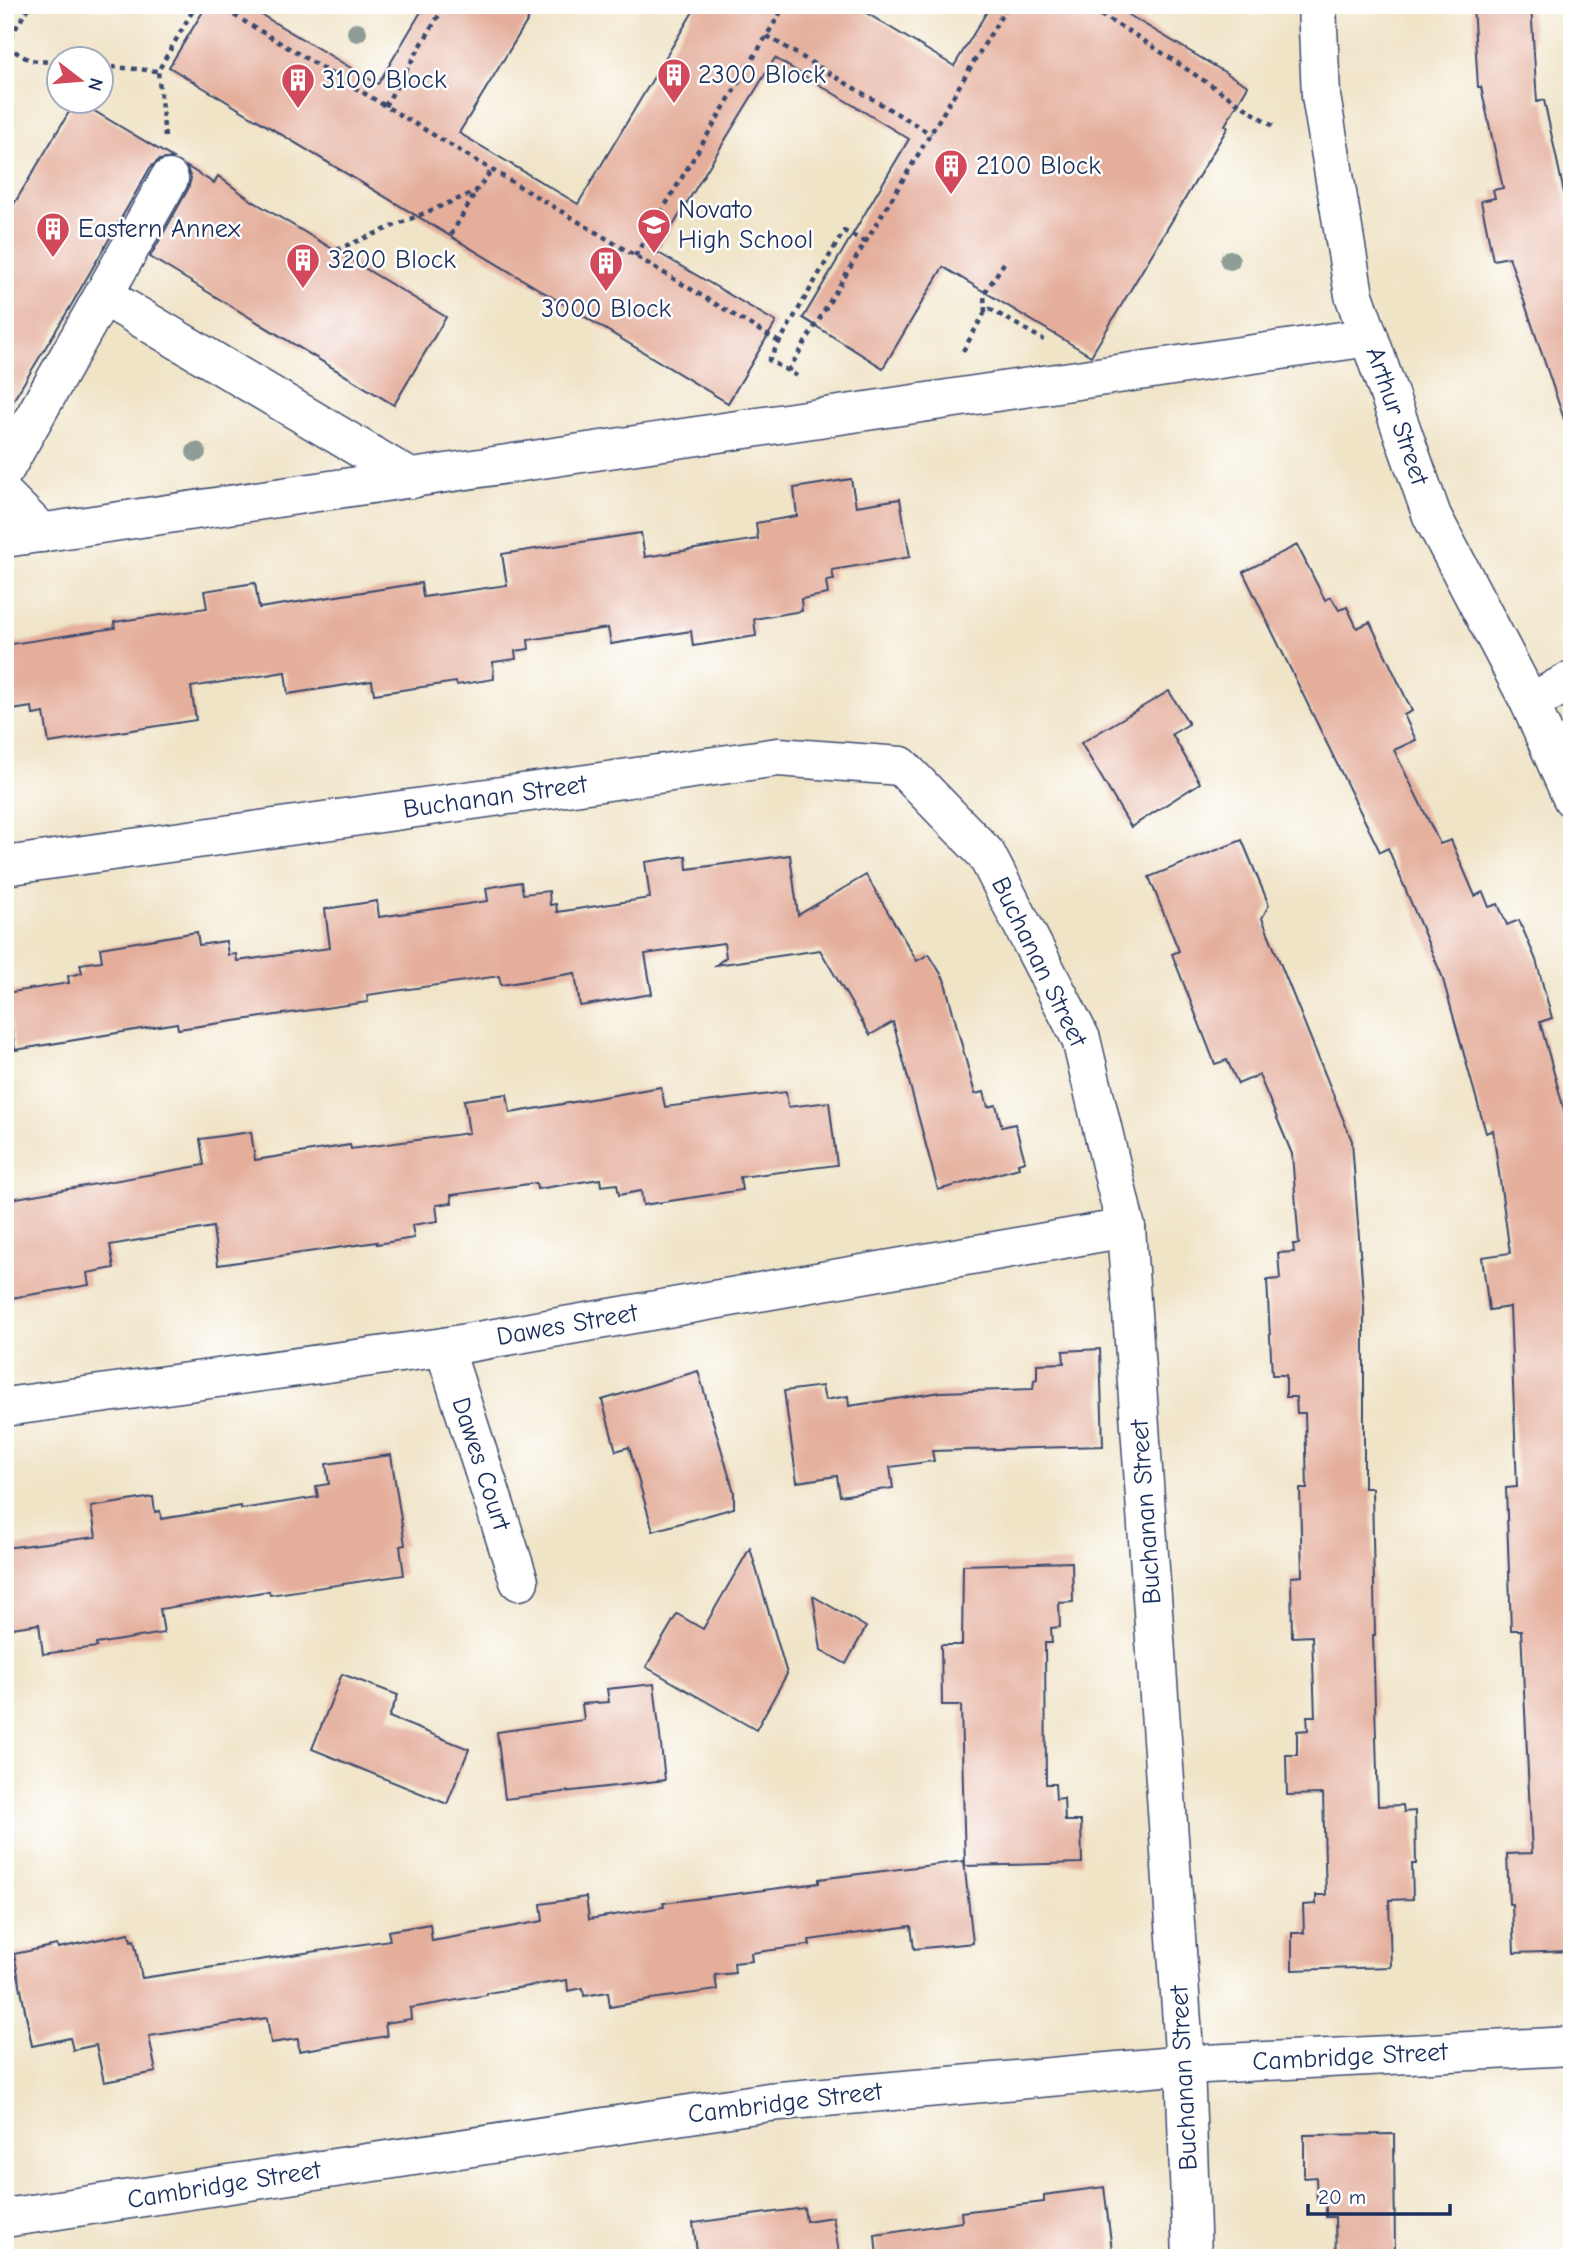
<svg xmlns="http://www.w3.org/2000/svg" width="1577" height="2263" viewBox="0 0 1577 2263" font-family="'Comic Neue',sans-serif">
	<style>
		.building { fill: #e4ae9b }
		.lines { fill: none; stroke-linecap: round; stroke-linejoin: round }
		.minor-casing { stroke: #3b4a6e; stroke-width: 41 }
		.path { stroke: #3b4a6e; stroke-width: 4.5; stroke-dasharray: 5 5; stroke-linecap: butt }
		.minor { stroke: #fff; stroke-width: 38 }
		.tree { fill: #8e9d97 }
		.labels { text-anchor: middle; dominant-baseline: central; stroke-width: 5; stroke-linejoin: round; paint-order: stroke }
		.poi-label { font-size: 26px; fill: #1b2f5e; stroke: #fff; text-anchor: start }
		.street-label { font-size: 26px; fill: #1b2f5e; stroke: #fff }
	</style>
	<rect width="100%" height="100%" fill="#fff"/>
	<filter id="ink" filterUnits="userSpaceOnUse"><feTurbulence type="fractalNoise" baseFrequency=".0143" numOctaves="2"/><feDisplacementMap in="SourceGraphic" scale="14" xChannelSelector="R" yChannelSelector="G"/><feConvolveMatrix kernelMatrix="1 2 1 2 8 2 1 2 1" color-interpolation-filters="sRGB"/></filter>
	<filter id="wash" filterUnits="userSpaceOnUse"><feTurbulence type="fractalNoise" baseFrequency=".00686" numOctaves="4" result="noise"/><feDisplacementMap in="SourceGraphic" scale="28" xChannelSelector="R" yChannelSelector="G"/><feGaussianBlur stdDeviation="1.57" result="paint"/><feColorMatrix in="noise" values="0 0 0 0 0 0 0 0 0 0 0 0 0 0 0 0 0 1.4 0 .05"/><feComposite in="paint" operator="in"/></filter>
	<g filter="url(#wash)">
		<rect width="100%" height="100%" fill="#f0e4c7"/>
		<g id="blocks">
			<g class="building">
				<path d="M 207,5 L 245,5 L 378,84 L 425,5 L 537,5 L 459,133 L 578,204 L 697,5 L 853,5 L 954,66 L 991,5 L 1112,5 L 1248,86 L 1225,125 L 1228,127 L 1091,356 L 943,267 L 883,368 L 803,318 L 909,139 L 775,58 L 657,252 L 776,322 L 728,403 L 169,67 Z"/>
				<path d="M 1473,5 L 1531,5 L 1537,102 L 1544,100 L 1572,230 L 1572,421 L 1565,422 L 1509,257 L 1493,260 L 1481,201 L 1495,198 L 1493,190 L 1503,188 L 1481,87 L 1478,87 Z"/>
				<path d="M 75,102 L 79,102 L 173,158 L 159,160 L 150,168 L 69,309 L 5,414 L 5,219 Z"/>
				<path d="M 186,166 L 214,183 L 218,176 L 251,200 L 446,317 L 394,405 L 150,257 L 188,189 L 191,178 Z"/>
				<path d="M 851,479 L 856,506 L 900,499 L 910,557 L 832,570 L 834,580 L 826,581 L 828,594 L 801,599 L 802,611 L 754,619 L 756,636 L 693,646 L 691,631 L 611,644 L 608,628 L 528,640 L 529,649 L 515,651 L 516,659 L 493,662 L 494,679 L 457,685 L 456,682 L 374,694 L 372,681 L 288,694 L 285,672 L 191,687 L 196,720 L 49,743 L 44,713 L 33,715 L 32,707 L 5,711 L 5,645 L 115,628 L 114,622 L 207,608 L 204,591 L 255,583 L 259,608 L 421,583 L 423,597 L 507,585 L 502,554 L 641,533 L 645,557 L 758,539 L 756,523 L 797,516 L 794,488 Z"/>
				<path d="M 1297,545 L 1325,600 L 1331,597 L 1339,610 L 1347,607 L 1357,628 L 1370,622 L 1412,711 L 1404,715 L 1416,740 L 1394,750 L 1440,844 L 1451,840 L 1475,896 L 1483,892 L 1489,907 L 1498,904 L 1507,925 L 1519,920 L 1536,960 L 1552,1018 L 1540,1022 L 1572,1139 L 1572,1951 L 1514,1953 L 1512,1904 L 1509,1904 L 1507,1854 L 1532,1853 L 1521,1630 L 1511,1630 L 1506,1488 L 1517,1487 L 1510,1307 L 1489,1310 L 1482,1257 L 1510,1253 L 1493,1130 L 1486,1133 L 1442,976 L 1388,848 L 1380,852 L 1243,572 Z"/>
				<path d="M 1169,691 L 1189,724 L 1172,734 L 1200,783 L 1131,827 L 1081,743 Z"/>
				<path d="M 1242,840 L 1269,905 L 1262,918 L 1352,1141 L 1364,1307 L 1364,1488 L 1372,1488 L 1375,1635 L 1373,1635 L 1378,1806 L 1403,1805 L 1404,1812 L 1415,1811 L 1416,1864 L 1412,1864 L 1413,1899 L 1389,1900 L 1391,1967 L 1292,1970 L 1292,1933 L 1304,1933 L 1303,1905 L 1316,1904 L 1316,1895 L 1326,1895 L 1323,1794 L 1287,1795 L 1286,1755 L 1297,1755 L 1297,1731 L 1308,1730 L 1307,1716 L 1315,1716 L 1312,1636 L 1292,1637 L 1291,1577 L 1302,1576 L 1300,1489 L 1307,1489 L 1305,1413 L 1297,1413 L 1296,1397 L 1286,1397 L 1286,1375 L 1272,1375 L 1267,1280 L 1280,1279 L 1278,1253 L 1294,1252 L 1293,1244 L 1299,1244 L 1292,1154 L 1259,1075 L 1238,1084 L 1227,1060 L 1215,1064 L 1172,954 L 1179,951 L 1149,877 Z"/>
				<path d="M 790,855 L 798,915 L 866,875 L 917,961 L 929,954 L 944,979 L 975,1094 L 984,1092 L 988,1107 L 996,1105 L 1002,1127 L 1015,1124 L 1025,1161 L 1018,1163 L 1019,1168 L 938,1190 L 893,1022 L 870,1035 L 820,950 L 716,965 L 726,957 L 724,943 L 645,954 L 652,994 L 580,1006 L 575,973 L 501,985 L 499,976 L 367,995 L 368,1002 L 178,1029 L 177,1023 L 15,1050 L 6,993 L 69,983 L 68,976 L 82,973 L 80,964 L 102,961 L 100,948 L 197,932 L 199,945 L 226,941 L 228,955 L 236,954 L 237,961 L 330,948 L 325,909 L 377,901 L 379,917 L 488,901 L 486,888 L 521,882 L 523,894 L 549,891 L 550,905 L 556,904 L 557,912 L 650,898 L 645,862 L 686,856 L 687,869 Z"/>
				<path d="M 661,1087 L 665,1107 L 786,1092 L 788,1107 L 829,1102 L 837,1165 L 740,1177 L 742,1190 L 643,1205 L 641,1191 L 619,1195 L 617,1184 L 601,1186 L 600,1179 L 537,1189 L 536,1183 L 451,1195 L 452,1203 L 436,1205 L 438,1221 L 412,1225 L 414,1238 L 377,1244 L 377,1242 L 218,1265 L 213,1227 L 110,1245 L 114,1268 L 87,1273 L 89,1285 L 5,1299 L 5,1200 L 204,1165 L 200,1139 L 251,1132 L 255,1160 L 350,1145 L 351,1149 L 469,1133 L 464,1100 L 507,1094 L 510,1113 Z"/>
				<path d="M 1100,1349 L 1103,1446 L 932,1451 L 934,1461 L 890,1467 L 893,1488 L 840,1496 L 837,1476 L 797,1482 L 784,1391 L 822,1386 L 825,1400 L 848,1396 L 849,1406 L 941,1392 L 1033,1389 L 1034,1380 L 1037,1379 L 1037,1364 L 1064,1363 L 1063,1351 Z"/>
				<path d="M 698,1371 L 734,1492 L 734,1508 L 653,1531 L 629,1447 L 616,1451 L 602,1400 Z"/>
				<path d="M 391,1455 L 405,1545 L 400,1546 L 404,1575 L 270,1595 L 269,1591 L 160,1609 L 164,1633 L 96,1644 L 97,1647 L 43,1654 L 39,1624 L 5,1629 L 5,1548 L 96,1537 L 91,1507 L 153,1497 L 155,1512 L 160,1511 L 161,1519 L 241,1506 L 241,1509 L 318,1497 L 316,1486 L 329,1484 L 326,1464 Z"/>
				<path d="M 750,1548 L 787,1674 L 756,1730 L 646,1667 L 677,1614 L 703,1629 Z"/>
				<path d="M 1072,1562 L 1073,1602 L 1059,1603 L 1060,1627 L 1051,1628 L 1052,1643 L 1045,1643 L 1046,1784 L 1055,1784 L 1056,1799 L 1064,1798 L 1065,1821 L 1081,1821 L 1082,1863 L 965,1866 L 961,1705 L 942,1705 L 941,1645 L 962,1645 L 963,1565 Z"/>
				<path d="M 813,1596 L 866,1627 L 846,1664 L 821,1650 Z"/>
				<path d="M 342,1674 L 398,1695 L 389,1717 L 469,1749 L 447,1804 L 312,1749 Z"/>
				<path d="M 654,1684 L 665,1780 L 505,1799 L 497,1732 L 584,1720 L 582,1704 L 609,1702 L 607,1689 Z"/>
				<path d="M 964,1861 L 973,1943 L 914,1949 L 911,1926 L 809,1940 L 810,1945 L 751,1953 L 752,1961 L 734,1963 L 735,1973 L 715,1975 L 717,1990 L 650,1999 L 650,2000 L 610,2007 L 608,1992 L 584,1996 L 583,1988 L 568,1991 L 567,1980 L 487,1993 L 487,1995 L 410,2008 L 411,2019 L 385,2023 L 387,2036 L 299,2051 L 298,2039 L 271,2043 L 267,2018 L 149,2036 L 156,2072 L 104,2082 L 96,2045 L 73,2050 L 70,2038 L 32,2046 L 14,1954 L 57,1945 L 58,1948 L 129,1933 L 131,1941 L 134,1940 L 142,1978 L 390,1940 L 388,1931 L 430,1924 L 432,1941 L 543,1921 L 541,1904 L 586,1897 L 589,1919 L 664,1907 L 663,1903 L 819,1883 L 819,1879 Z"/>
				<path d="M 1394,2134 L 1395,2258 L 1336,2258 L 1335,2217 L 1326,2217 L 1326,2201 L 1317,2201 L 1316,2177 L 1304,2178 L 1304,2135 Z"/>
				<path d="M 1104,2187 L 1113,2258 L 877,2258 L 875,2235 L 962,2222 L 961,2212 L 1044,2202 L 1044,2195 Z"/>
				<path d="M 804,2208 L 806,2221 L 833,2217 L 840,2258 L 698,2258 L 693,2223 Z"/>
			</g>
		</g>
	</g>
	<g filter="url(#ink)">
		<use href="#blocks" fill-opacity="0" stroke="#3b4a6e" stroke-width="2"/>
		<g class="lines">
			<g class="minor-casing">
				<g id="minor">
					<path d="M 1317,5 L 1321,96 L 1354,295 L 1432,516 L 1530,703 L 1572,798"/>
					<path d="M 104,296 L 412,479"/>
					<path d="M 5,469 L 169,179"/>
					<path d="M 5,496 L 42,533"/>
					<path d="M 5,538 L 1369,337"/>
					<path d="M 1530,703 L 1572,680"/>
					<path d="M 5,866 L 778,757 L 901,766 L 986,854 L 1081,1039 L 1126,1228 L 1185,2065 L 1192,2258"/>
					<path d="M 444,1347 L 519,1581"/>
					<path d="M 5,1407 L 444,1347 L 1126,1228"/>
					<path d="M 5,2218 L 769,2102 L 1185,2065 L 1572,2046"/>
				</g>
			</g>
			<g class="path">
				<path d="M 217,5 L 779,342"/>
				<path d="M 1083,5 L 1132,33 L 1276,128"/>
				<path d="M 767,36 L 931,134"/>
				<path d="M 5,46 L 30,5"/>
				<path d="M 6,46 L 29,60 L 60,63"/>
				<path d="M 102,66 L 158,71"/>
				<path d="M 385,106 L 445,5"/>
				<path d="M 165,137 L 158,71 L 196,5"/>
				<path d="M 451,235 L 475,193"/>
				<path d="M 336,250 L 475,192 L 492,170"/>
				<path d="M 635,256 L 785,5"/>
				<path d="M 985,312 L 984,294 L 1004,263"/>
				<path d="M 963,351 L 985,312 L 990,309 L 1044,340"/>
				<path d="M 788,371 L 769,360 L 844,231 L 866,242"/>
				<path d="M 797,376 L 788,371 L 1008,5"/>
			</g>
			<use href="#minor" class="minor"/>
		</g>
		<g class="tree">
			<circle cx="357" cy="32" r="10"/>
			<circle cx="1230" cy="260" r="10"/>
			<circle cx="196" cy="452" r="10"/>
		</g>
	</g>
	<defs>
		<g id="building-pin" transform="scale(1.75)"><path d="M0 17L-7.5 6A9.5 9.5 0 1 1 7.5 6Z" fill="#d1495b" stroke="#fff"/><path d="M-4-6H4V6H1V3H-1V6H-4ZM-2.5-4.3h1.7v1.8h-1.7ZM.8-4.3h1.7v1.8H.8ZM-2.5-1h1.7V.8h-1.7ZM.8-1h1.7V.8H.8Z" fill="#fff"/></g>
		<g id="school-pin" transform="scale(1.75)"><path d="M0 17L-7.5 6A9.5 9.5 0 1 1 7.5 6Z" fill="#d1495b" stroke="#fff"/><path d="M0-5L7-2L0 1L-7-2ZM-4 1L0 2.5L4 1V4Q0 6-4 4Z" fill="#fff"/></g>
	</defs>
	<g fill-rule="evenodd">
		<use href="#building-pin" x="674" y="75"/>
		<use href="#building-pin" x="298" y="80"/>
		<use href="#building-pin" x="951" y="166"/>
		<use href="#school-pin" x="654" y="225"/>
		<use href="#building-pin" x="53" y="229"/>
		<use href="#building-pin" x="303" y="260"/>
		<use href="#building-pin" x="606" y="263"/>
	</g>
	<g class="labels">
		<g class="poi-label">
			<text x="698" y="75">2300 Block</text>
			<text x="322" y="80">3100 Block</text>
			<text x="976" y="166">2100 Block</text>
			<text x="678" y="210">Novato<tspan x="678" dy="30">High School</tspan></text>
			<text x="78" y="229">Eastern Annex</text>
			<text x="328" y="260">3200 Block</text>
			<text x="606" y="309" text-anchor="middle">3000 Block</text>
		</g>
		<g class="street-label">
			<text transform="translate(1397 416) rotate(71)">Arthur Street</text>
			<text transform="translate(495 797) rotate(-8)">Buchanan Street</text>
			<text transform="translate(1039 962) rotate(64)">Buchanan Street</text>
			<text transform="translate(567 1325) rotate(-10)">Dawes Street</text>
			<text transform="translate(481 1464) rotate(72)">Dawes Court</text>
			<text transform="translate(1146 1512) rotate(-94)">Buchanan Street</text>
			<text transform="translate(1350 2057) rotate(-3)">Cambridge Street</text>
			<text transform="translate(1184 2078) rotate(-93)">Buchanan Street</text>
			<text transform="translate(785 2103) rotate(-7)">Cambridge Street</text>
			<text transform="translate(224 2185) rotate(-9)">Cambridge Street</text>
		</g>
	</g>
	<rect width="1577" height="2263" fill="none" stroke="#fff" stroke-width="28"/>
	<g transform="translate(80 80) rotate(106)"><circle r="33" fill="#ffffff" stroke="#a4acbf" stroke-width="2"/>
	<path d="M0-5L12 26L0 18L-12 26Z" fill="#d1495b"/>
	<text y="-10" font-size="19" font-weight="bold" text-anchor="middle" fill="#1b2f5e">N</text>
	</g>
	<path d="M1308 2204v10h142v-10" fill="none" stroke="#1b2f5e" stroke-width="3.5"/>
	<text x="1318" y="2204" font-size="21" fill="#1b2f5e" stroke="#ffffff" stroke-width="5" paint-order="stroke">20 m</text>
</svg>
